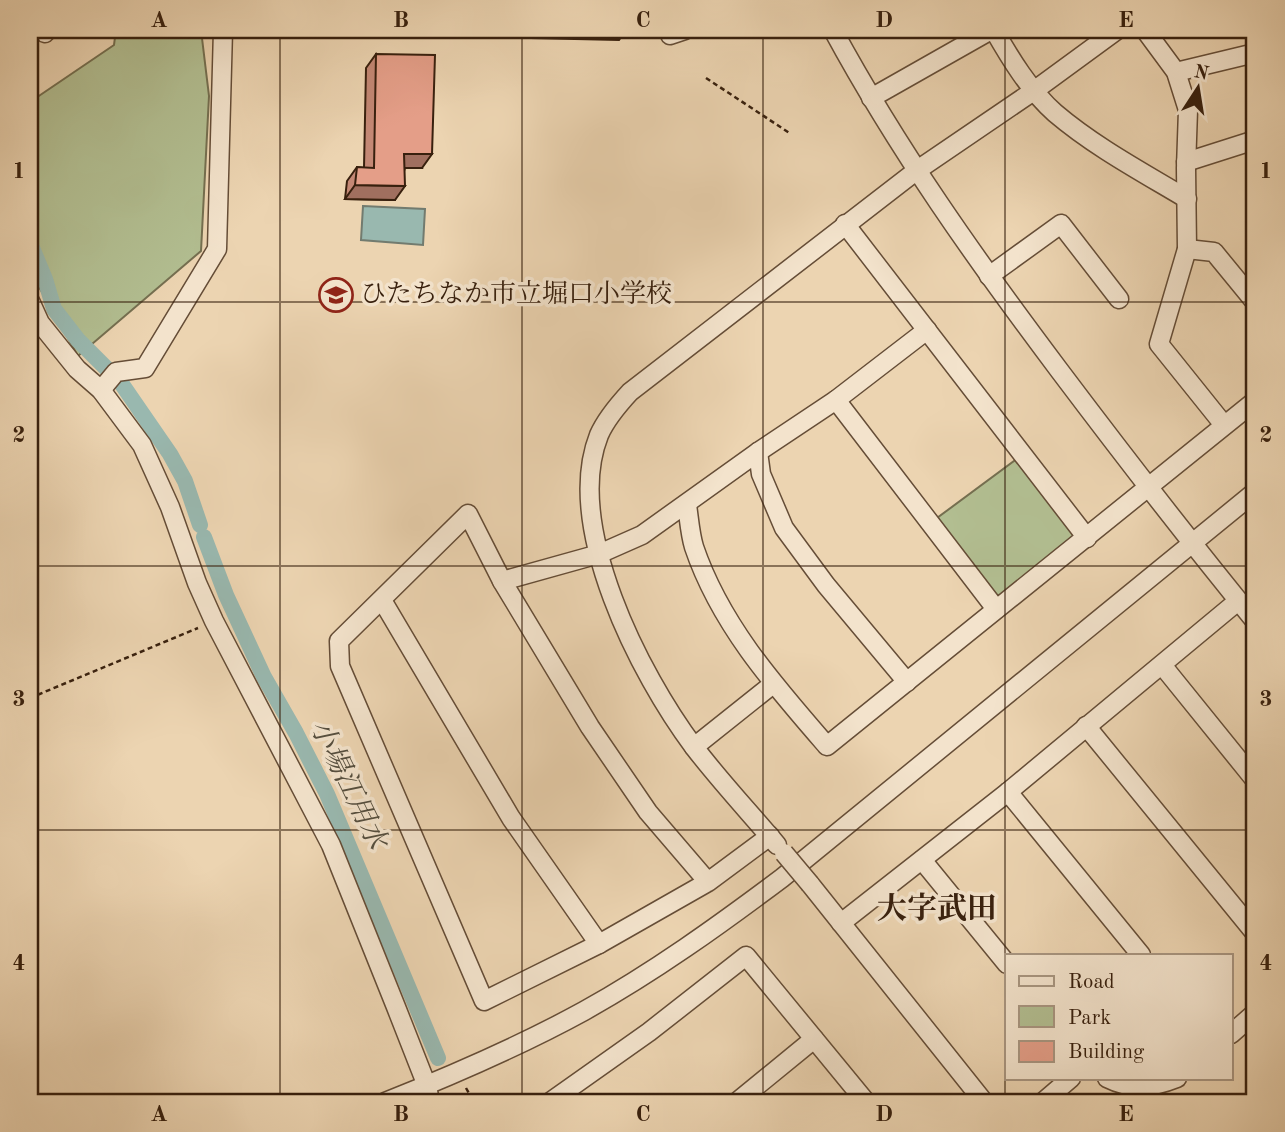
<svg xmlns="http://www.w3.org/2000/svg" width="1285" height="1132" viewBox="0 0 1285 1132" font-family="'Old Standard TT','Noto Serif JP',serif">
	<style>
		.green { fill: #b2be91; stroke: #756f50; stroke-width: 2 }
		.water { fill: #99b8af; stroke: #727b6f; stroke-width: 2 }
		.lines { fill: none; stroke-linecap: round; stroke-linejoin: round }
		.canal { stroke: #99b8af; stroke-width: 16 }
		.minor-casing { stroke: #654d37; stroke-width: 21 }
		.path { stroke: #38200e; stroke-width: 2.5; stroke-dasharray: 5 3.5; stroke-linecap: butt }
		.minor { stroke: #f3e3cc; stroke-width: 18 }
		.minor-bridge-casing { stroke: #654d37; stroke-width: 21; stroke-linecap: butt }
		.minor-bridge { stroke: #f3e3cc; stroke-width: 18 }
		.wall { fill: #c48875; stroke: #38200e; stroke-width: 2 }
		.shaded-wall { fill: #a06f5f; stroke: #38200e; stroke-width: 2 }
		.building { fill: #e49e88; stroke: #38200e; stroke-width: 2 }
		.grid { fill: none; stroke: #38200e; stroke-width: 2; stroke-opacity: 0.55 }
		.labels { text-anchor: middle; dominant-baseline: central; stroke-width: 7; stroke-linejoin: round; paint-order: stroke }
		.poi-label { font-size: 26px; fill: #38200e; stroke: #f3e3cc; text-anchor: start }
		.water-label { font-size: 28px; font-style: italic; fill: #554e3e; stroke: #f3e3cc }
		.quarter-label { font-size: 30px; font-weight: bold; fill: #38200e; stroke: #f3e3cc }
		.neatline { fill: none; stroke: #38200e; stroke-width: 2.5 }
		.grid-label { font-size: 23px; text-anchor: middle; font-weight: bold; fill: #38200e }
	</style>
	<rect width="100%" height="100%" fill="#ecd4b1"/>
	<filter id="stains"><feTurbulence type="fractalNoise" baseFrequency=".00286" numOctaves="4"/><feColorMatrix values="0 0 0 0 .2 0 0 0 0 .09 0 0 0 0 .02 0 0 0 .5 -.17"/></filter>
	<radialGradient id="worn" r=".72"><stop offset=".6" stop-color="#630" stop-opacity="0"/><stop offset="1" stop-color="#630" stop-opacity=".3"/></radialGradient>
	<g class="green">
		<path d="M 116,30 L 201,30 L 209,96 L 201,251 L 78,356 L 30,271 L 30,102 L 114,45 Z"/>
		<path d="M 1018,458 L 1076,534 L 1003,597 L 994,594 L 937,518 Z"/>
	</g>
	<path class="water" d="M 363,206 L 425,209 L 423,245 L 361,240 Z"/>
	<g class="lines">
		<g class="canal">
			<path d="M 30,243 L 45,279 L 54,309 L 78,340 L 111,373"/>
			<path d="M 119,380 L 170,454 L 185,481 L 200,525"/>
			<path d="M 204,537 L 226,595 L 264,677 L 296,733 L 327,794 L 438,1058"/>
		</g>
		<g class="minor-casing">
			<g id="minor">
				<path d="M 43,30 L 45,33"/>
				<path d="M 833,30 C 898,150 977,261 1059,370 C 1123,455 1188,539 1255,621"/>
				<path d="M 994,30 C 1010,58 1030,91 1055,113 C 1095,147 1142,172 1187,199"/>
				<path d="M 1145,30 L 1176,72 L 1188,110 L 1186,168 L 1187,249 L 1159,344 L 1224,425"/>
				<path d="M 670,35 L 685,30"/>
				<path d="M 1176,72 L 1255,53"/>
				<path d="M 871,98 L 991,30"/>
				<path d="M 1186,162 L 1255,140"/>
				<path d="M 845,224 L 1087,538"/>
				<path d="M 1187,249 L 1214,252 L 1255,302"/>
				<path d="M 989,276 L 1061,224 L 1119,299"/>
				<path d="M 30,301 L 40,323 L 77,369 L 101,390 L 142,445 L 170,507 L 197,583 L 214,621 L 331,845 L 396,1007 L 427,1086 L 430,1102"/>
				<path d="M 101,390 L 116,372 L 145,368 L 217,249 L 223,30"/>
				<path d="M 836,400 L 996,609"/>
				<path d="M 758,452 L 761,474 L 784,528 L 826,585 L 907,682"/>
				<path d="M 687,505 C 689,518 690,534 694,547 C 720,624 774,685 827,746 L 1255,401"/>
				<path d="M 502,581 L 599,554 L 642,535 L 758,452 L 836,400 L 927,330"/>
				<path d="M 382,600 L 511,818 L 599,944"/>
				<path d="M 1162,665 L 1255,780"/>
				<path d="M 1086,726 L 1255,933"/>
				<path d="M 694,747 L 773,684"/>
				<path d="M 1008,792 L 1141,955"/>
				<path d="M 777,845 C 750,813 720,781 694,747 C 640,675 563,526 599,435 C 606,419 618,405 630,392 L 916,171 L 1035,90 L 1117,30"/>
				<path d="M 922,860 L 1007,964"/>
				<path d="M 708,882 L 648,812 L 590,727 L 502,581 L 468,514 L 339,641 L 340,666 L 484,1001 L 599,944 L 708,882 L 770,836"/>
				<path d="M 810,884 L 984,1102"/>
				<path d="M 841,923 L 1008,792 L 1238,601"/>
				<path d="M 1231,1034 L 1255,1013"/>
				<path d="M 1107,1078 C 1131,1090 1152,1088 1177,1078"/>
				<path d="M 385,1102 C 453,1075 520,1046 584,1011 C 654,972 718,926 782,878 L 1255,492"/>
				<path d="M 550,1102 L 649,1032 L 746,956 L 866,1102"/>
				<path d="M 737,1102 L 814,1039"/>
				<path d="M 1043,1102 L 1071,1078"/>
			</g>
		</g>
		<g class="path">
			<path d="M 706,78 L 791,134"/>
			<path d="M 30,698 L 198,628"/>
			<path d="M 466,1088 L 474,1102"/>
		</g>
		<use href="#minor" class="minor"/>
		<g class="minor-bridge-casing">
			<path id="minor-bridge" d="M 784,853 L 810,884"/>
		</g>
		<use href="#minor-bridge" class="minor-bridge"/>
	</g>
	<path class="wall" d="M 376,54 L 422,168 L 405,168 L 395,200 L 345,199 L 347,181 L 357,167 L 364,168 L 366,68 Z"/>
	<g class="shaded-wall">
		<path d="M 409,30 L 626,30 L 619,40 L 406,35 Z"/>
		<path d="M 404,154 L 432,154 L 422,168 L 395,168 Z"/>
		<path d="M 355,185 L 405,186 L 395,200 L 345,199 Z"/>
	</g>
	<path class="building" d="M 376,54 L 435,55 L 432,154 L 404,154 L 405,186 L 355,185 L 357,167 L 374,168 Z"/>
	<path class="grid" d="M 280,30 L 280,1102M 522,30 L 522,1102M 763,30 L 763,1102M 1005,30 L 1005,1102M 30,302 L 1255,302M 30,566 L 1255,566M 30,830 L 1255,830"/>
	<defs>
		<g id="school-ring" transform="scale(1.75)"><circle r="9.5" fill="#f3e3cc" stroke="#8f2418" stroke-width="1.5"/><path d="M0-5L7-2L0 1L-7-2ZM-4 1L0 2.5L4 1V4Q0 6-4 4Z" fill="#8f2418"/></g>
	</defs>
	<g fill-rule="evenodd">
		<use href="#school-ring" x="336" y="295"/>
	</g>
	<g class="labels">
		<g class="poi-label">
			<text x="360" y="295">ひたちなか市立堀口小学校</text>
		</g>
		<g class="water-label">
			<text transform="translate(347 785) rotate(64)">小場江用水</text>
		</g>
		<g class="quarter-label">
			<text x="937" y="910">大字武田</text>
		</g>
	</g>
	<rect width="1285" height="1132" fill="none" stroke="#ecd4b1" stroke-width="77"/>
	<rect x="1005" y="954" width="228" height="126" fill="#f3e3cc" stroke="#a89580" stroke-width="2"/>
	<rect x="1019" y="976" width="35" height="10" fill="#f3e3cc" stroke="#a89580" stroke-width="2"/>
	<text x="1068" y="988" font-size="21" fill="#38200e">Road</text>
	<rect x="1019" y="1006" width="35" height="21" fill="#b2be91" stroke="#a89580" stroke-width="2"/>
	<text x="1068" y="1024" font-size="21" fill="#38200e">Park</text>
	<rect x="1019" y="1041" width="35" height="21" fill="#e49e88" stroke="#a89580" stroke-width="2"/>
	<text x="1068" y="1058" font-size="21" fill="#38200e">Building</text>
	<g transform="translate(1198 88) rotate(12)" stroke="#f3e3cc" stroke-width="5" paint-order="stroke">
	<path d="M0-5L12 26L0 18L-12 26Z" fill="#38200e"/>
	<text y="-10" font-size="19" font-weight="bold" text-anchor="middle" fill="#38200e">N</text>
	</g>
	<rect x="38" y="38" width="1208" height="1056" class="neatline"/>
	<g class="grid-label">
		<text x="159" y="27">A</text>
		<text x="401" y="27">B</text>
		<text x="643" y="27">C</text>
		<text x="884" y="27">D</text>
		<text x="1126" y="27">E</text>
		<text x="19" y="178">1</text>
		<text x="1266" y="178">1</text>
		<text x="19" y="442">2</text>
		<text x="1266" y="442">2</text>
		<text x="19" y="706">3</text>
		<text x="1266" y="706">3</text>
		<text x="19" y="970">4</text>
		<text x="1266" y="970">4</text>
		<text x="159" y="1121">A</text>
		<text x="401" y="1121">B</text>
		<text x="643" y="1121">C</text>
		<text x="884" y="1121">D</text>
		<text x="1126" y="1121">E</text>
	</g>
	<rect width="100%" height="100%" filter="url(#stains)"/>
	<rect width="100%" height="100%" fill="url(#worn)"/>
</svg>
